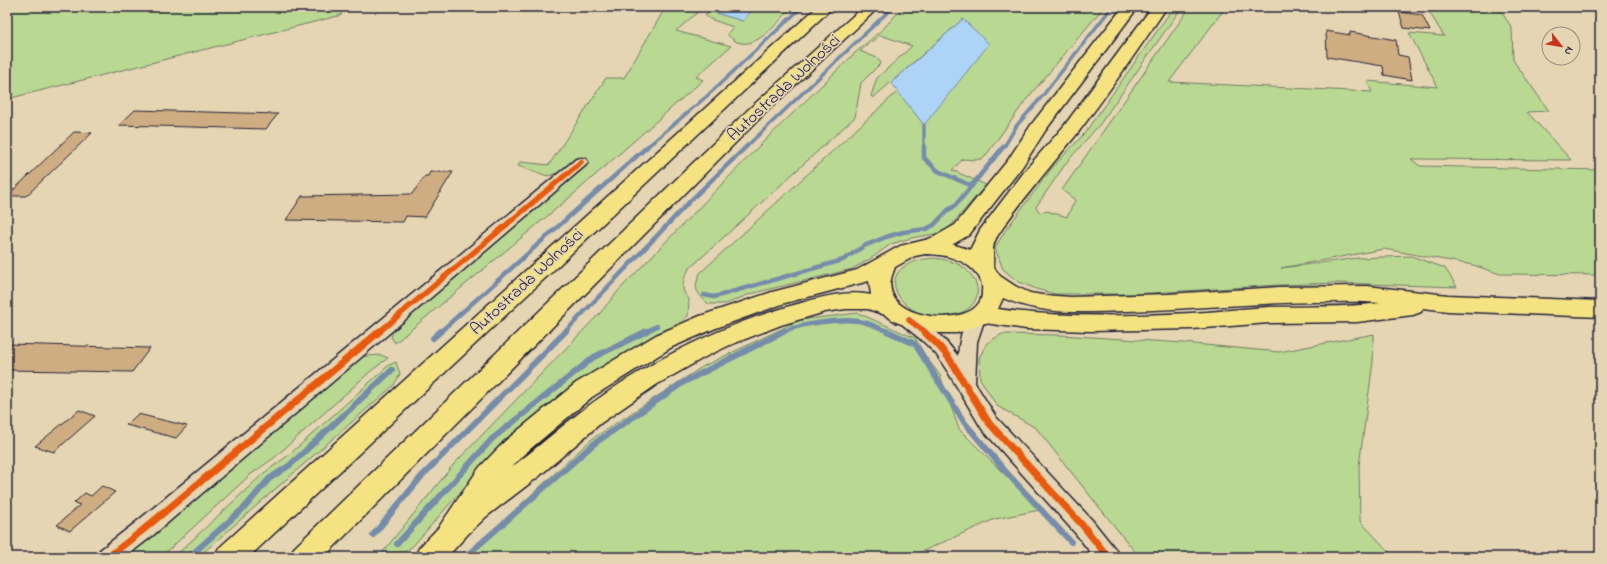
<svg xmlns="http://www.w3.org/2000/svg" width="1607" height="564" viewBox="0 0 1607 564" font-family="'Indie Flower',sans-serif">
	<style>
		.green { fill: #b9d891; stroke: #6e7d66 }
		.water { fill: #add3f6; stroke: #758cab }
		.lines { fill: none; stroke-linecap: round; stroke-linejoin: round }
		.stream-far2 { stroke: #758cab; stroke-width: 3.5 }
		.stream-far1 { stroke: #758cab; stroke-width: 4.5 }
		.stream { stroke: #758cab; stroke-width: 6 }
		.building { fill: #cfad82; stroke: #22223b }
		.minor-casing { stroke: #22223b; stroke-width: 3 }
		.major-casing { stroke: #22223b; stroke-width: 3 }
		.highway-casing { stroke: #22223b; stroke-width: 3 }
		.minor { fill: #e6d5b2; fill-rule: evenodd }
		.major { fill: #f5e382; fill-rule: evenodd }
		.highway { fill: #f5e382; fill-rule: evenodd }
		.cycleway-far1-casing { stroke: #e6d5b2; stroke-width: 8 }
		.cycleway-casing { stroke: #e6d5b2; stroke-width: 10 }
		.cycleway-far1 { stroke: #e8590c; stroke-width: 5.5 }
		.cycleway { stroke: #e8590c; stroke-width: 7 }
		.labels { text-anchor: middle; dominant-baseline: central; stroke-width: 3.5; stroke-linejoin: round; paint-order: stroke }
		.street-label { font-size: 17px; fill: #22223b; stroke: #e6d5b2 }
	</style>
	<rect width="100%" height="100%" fill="#e6d5b2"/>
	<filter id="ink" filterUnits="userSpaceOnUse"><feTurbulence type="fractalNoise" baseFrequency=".025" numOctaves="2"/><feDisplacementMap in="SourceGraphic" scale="8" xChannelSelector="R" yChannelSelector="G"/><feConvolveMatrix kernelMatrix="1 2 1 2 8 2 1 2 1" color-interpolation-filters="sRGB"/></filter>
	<g filter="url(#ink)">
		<g class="green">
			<path d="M 7,7 L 336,7 L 342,15 L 7,99 Z"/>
			<path d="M 652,7 L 686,7 L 699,11 L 676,31 L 731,46 L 696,77 L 703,80 L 575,193 L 395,343 L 391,337 L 395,324 L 579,159 L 560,172 L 548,176 L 518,166 L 520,162 L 549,165 L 606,78 L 624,78 L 664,10 Z"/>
			<path d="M 754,7 L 793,7 C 779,20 758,50 737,42 C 733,40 730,37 727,34 L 733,27 L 710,19 L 705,15 L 709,11 L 743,21 Z"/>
			<path d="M 903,7 L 1104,7 L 1026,100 L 984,158 L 976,160 L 963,159 L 952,170 L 986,185 L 948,229 L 935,234 L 911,238 L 891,244 L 870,259 L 852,269 L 750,294 L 726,304 L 708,304 C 696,291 693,290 700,273 L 898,91 L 924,125 L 963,19 L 873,98 L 871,96 L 877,78 L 912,46 L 880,35 L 860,51 L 877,58 L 881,63 L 861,83 L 855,117 L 689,269 C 683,280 679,289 689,299 L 688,316 L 676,326 L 496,451 L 413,546 L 404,552 L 382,553 L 454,464 L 601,312 L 619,290 L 759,146 L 855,53 L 884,28 Z"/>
			<path d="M 1174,7 L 1182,7 L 1100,124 L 1066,163 L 1036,207 L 1040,213 L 1047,211 L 1067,217 L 1075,200 L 1062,190 L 1190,7 L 1226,7 L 1169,82 L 1372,92 L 1367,81 L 1438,87 L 1409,33 L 1444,36 L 1426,7 L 1498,7 L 1512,28 L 1513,60 L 1549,111 L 1527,112 L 1571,160 L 1411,159 L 1420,166 L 1600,170 L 1600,275 L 1500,274 L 1473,265 L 1384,249 L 1281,268 L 1358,258 L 1411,256 L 1445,268 L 1457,287 L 1337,283 L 1279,285 L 1135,294 L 1055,294 L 1036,289 L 1017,281 L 1003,269 L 995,248 L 1005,231 L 1052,168 L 1084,134 Z"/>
			<path d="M 934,258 C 943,259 952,261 960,265 C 982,279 985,304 958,314 C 905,332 859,264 934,258 Z"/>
			<path d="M 858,313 L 915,338 L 926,357 L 940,375 L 959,429 L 1040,510 L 995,519 L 910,557 L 464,557 L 592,439 L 702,367 L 800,320 Z"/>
			<path d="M 1002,334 L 1061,335 L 1184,343 L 1279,352 L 1374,334 L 1373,362 L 1359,466 L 1360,521 L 1394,557 L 1139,557 L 1036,428 L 997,406 L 980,379 L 979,358 L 987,343 Z"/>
			<path d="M 381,355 L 388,358 L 371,371 L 274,458 L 250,475 L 161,557 L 120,557 L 354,360 L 366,356 Z"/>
			<path d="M 396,362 L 400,374 L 394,385 L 198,557 L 174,557 L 264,473 L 290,454 L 389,365 Z"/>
		</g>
		<g class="water">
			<path d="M 696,7 L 754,7 L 743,21 Z"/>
			<path d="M 963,19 L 989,44 L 924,125 L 891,83 Z"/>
		</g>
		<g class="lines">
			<g class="stream-far2">
				<path d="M 924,125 L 924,147"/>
				<path d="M 647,147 L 707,96 L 802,7"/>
				<path d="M 746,147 L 893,7"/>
				<path d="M 1004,147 L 1017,125 L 1040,99 L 1112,7"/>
			</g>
			<g class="stream-far1">
				<path d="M 924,146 L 924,158 L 938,171 L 972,186"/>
				<path d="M 704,295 L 714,297 L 843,260 L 864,246 L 886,237 L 903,232 L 926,229 L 934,225 L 948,210 L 955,206 L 1004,146"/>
				<path d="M 440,332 L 648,146"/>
				<path d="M 565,332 L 691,200 L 747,146"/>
				<path d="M 645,332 L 657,326"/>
				<path d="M 783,332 C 798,324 847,317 863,322 C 872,324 881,329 890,332"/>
			</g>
			<g class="stream">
				<path d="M 887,331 L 915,344 L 964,422 L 1006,472 L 1071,542"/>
				<path d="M 433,338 L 441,331"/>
				<path d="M 373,535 L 422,476 L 566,331"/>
				<path d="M 397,544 L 492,439 L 594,357 L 647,331"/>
				<path d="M 189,557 L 246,506 L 269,479 L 290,465 L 392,370"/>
				<path d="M 465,557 L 595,443 L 684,382 L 785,331"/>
			</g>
		</g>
		<g class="building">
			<path d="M 1399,12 L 1422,15 L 1430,31 L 1404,28 Z"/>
			<path d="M 1326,31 L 1350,35 L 1350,32 L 1396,40 L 1398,55 L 1408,57 L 1412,80 L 1384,75 L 1383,66 L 1327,57 Z"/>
			<path d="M 135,110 L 278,114 L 266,129 L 119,125 Z"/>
			<path d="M 74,132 L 92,133 L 26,196 L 7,196 Z"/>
			<path d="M 430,172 L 453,172 L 425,217 L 406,216 L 403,222 L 286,220 L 302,196 L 412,194 L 425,176 L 428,176 Z"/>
			<path d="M 7,344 L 150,348 L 132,372 L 7,370 Z"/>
			<path d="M 79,410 L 95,416 L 54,452 L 35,446 Z"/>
			<path d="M 138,414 L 187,426 L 176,438 L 126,425 Z"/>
			<path d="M 102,486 L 115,492 L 70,531 L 57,525 L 80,505 L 74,503 L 85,493 L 91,496 Z"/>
		</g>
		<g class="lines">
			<g class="minor-casing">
				<g id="minor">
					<path d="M 581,158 L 586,159 L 588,162 L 586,165 L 151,537 L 125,557 L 97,557 L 100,550 L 135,523 L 576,159 Z"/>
					<path d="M 976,312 L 982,313 L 985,318 L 977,342 L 975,383 L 996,417 L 1092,520 L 1116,550 L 1119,557 L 1094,557 L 1076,534 L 982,429 L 948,372 L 936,354 L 924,342 L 903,325 L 900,320 L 903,315 C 905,315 907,314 909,314 C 921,313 951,346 958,356 C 959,342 962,326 970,313 Z"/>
				</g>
			</g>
			<g class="major-casing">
				<path id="major" d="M 925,240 L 948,243 L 968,249 L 990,262 L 1000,276 L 1015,286 L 1030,293 L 1042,295 L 1071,297 L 1168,294 L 1280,287 L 1367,286 L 1448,295 L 1600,301 L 1600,317 L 1448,311 L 1423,308 L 1421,312 L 1413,315 L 1357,322 L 1269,323 L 1192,329 L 1090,331 L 1026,329 L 985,323 L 957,333 L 939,333 L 913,328 L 896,322 L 885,315 L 868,309 L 846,309 L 825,312 L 781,325 L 730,345 L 705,357 L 656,385 L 601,423 L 538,477 L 487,516 L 468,534 L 447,557 L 415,557 L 419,548 L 439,527 L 479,468 L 505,441 L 576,383 L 656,335 L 700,316 L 772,292 L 857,270 L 900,246 ZM 925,254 C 944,254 965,259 977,274 C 981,279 983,285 982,291 C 982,295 982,299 979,303 C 964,326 900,319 892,293 C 888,283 892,276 895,267 L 915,256 ZM 869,281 L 871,295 C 844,289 816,299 790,306 C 716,328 645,363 583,410 C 559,428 536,449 512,467 L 523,455 L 592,397 L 672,347 L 716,328 L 785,303 ZM 1003,298 C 1044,316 1084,312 1128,311 C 1190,309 1252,303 1315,302 C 1337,302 1359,301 1381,303 C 1344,308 1307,306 1270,307 C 1244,308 1217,312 1191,313 C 1127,316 1061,318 998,309 Z"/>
			</g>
			<g class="highway-casing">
				<g id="highway">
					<path d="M 817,7 L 833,7 L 249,557 L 214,557 L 219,548 Z"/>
					<path d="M 863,7 L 879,7 L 761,117 L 324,557 L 289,557 L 294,548 L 749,109 Z"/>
					<path d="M 1123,7 L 1138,7 L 1045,131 L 1022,167 L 969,235 L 948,247 L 934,252 L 927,254 L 920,252 L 916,247 L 920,242 L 934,237 L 955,225 L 1008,160 L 1031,125 Z"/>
					<path d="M 1152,7 L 1167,7 C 1138,50 1108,93 1077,134 C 1050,167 1022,199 998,235 C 988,250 997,261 991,272 L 983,274 L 975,272 L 972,267 L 970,250 L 980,230 L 1028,167 L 1064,126 Z"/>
				</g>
			</g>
			<use href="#minor" class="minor"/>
			<use href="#major" class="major"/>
			<use href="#highway" class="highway"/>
			<g class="cycleway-far1-casing">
				<g id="cycleway-far1">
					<path d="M 909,320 L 925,332"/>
					<path d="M 379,332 L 581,162"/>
				</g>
			</g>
			<g class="cycleway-casing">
				<g id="cycleway">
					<path d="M 923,331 L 938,345 L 949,358 L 989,423 L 1084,527 L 1108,557"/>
					<path d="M 108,557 L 143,530 L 380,331"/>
				</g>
			</g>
			<use href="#cycleway-far1" class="cycleway-far1"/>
			<use href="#cycleway" class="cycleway"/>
		</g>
	</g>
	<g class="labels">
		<g class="street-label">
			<text transform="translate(784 88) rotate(-43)">Autostrada Wolności</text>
			<text transform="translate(527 282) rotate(-43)">Autostrada Wolności</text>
		</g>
	</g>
	<rect width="1607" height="564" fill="none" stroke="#e6d5b2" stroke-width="24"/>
	<rect x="12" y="12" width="1583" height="540" fill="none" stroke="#22223b" stroke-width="1.5" filter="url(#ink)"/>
	<g transform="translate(1561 46) rotate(121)"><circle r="19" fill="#e6d5b2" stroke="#988d82"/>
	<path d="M0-3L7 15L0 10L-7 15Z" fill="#c8321e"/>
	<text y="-6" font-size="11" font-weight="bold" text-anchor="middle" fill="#22223b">N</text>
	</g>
</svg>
